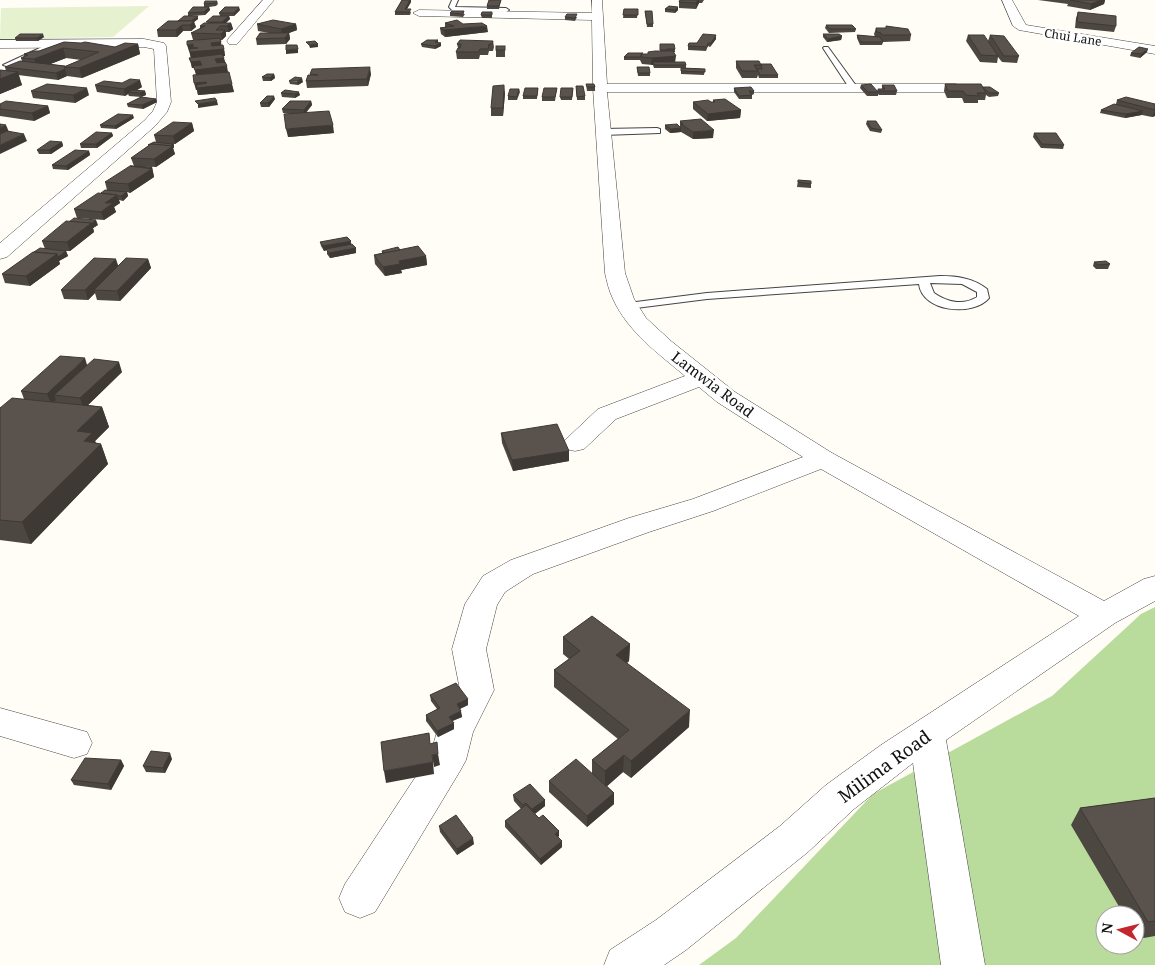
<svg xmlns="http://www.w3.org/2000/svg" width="1155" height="965" viewBox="0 0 1155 965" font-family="'Noto Serif',serif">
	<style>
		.forest { fill: #b9dc9c; fill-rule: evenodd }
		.pitch { fill: #e6f2cf }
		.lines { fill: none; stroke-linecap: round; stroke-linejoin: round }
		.service-casing { stroke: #444; stroke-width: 2 }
		.minor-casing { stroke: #444; stroke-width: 1 }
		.service { fill: #fff; fill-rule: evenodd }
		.minor { fill: #fff; fill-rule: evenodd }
		.wall { fill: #4d4742; fill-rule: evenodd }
		.shaded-wall { fill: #3f3936 }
		.building { fill: #5a524d; stroke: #3f3936 }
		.labels { text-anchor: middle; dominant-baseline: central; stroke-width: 5; stroke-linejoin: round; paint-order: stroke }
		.far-street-label { font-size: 12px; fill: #111; stroke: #fff }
		.street-label { font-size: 15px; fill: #111; stroke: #fff }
		.near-street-label { font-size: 18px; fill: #111; stroke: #fff }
	</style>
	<rect width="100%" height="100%" fill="#fffdf5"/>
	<path class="forest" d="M 1155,607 L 1155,965 L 699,965 L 736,938 L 873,794 L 1052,696 L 1141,614 ZM 1105,915 L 1135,915 L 1135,945 L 1105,945 Z"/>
	<path class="pitch" d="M 149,6 L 113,37 L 0,39 L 1,8 Z"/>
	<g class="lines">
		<g class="service-casing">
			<g id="service">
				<path d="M 452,0 L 458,0 L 455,7 L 506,8 L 509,10 L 506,12 L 453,11 L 449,7 Z"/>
				<path d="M 55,41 L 57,42 L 57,44 L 10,67 L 3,65 Z"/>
				<path d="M 824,47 L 828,47 L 857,87 L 856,89 L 850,89 L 823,48 Z"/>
				<path d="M 657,128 L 660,129 L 660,133 L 603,135 L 599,132 L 603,129 Z"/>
				<path d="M 940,276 C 957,276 973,278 987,289 L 989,298 C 973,317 922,312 919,284 L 707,299 L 628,309 L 622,306 L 628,303 L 707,293 ZM 930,283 L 962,284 L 977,292 L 977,297 C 963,306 947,302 934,293 Z"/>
			</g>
		</g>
		<g class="minor-casing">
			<g id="minor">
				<path d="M 263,0 L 274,0 L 237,44 L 229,44 L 227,41 L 229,38 Z"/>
				<path d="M 592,0 L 602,0 L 607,84 L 956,84 L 963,88 L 956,92 L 607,92 L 625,273 L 634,299 L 646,318 L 671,341 L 735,392 L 832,453 L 1104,601 L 1144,579 L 1155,576 L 1155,601 L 1115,623 L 946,740 L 985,965 L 941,965 L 913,763 L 854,809 L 808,852 L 686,950 L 664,965 L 604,965 L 610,950 L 656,920 L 780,826 L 826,785 L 881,745 L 1079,616 L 821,469 L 713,511 L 649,532 L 533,574 L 505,592 L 497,605 L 486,649 L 494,690 L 473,732 L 466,760 L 460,771 L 375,912 L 360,918 L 345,912 L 339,898 L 345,884 L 430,755 L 437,732 L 460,690 L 452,649 L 465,604 L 483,576 L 511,560 L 629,518 L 693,499 L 803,457 L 717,402 L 699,387 L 616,419 L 584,449 L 575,451 L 566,449 L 562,443 L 598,409 L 685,376 C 659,354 628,332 613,299 C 609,291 607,282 605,273 L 593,88 L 592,20 L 419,16 L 413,13 L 419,10 L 592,13 Z"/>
				<path d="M 1002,0 L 1012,0 L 1026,25 L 1155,46 L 1155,54 L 1019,30 L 1013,26 Z"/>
				<path d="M 144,39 L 164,43 L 166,46 L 171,102 L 167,112 L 155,126 L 7,257 L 0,259 L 0,243 L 145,120 L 153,111 L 157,102 L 154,49 L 144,47 L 0,48 L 0,40 Z"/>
				<path d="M 0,708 L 87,732 L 92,743 L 87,754 L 74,758 L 0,736 Z"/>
			</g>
		</g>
		<use href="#service" class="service"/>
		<use href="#minor" class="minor"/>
	</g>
	<g class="wall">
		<path d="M 402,0 L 427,0 L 411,0 L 411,2 L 407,9 L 411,12 L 410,15 L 395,15 L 395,12 Z"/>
		<path d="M 501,0 L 499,9 L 487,9 L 487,6 Z"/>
		<path d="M 680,0 L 704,0 L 702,3 L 699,3 L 696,9 L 679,8 L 679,2 Z"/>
		<path d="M 1038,0 L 1105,0 L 1104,4 L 1090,10 L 1067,6 L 1068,4 Z"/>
		<path d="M 217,1 L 218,4 L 216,6 L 209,7 L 210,10 L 205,15 L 191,16 L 198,19 L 194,22 L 196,27 L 191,31 L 183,31 L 177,37 L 158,37 L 157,30 L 188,16 L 188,13 L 204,7 L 204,4 Z"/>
		<path d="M 678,7 L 678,10 L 675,13 L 665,12 L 665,9 Z"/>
		<path d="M 624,9 L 638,9 L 637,18 L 623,18 Z"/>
		<path d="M 240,10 L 234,16 L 220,16 L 219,13 Z"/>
		<path d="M 645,11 L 653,24 L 653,27 L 647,27 Z"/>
		<path d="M 1078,12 L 1116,26 L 1114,32 L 1075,28 L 1076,18 Z"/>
		<path d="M 450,13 L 465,14 L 463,17 L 450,16 Z"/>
		<path d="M 481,15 L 492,15 L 492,18 L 482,18 Z"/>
		<path d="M 229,16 L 230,19 L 226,23 L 231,23 L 233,29 L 229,32 L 226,32 L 226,36 L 222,40 L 220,40 L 221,45 L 224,49 L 225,56 L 223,56 L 234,92 L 198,95 L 197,90 L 196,90 L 196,75 L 194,68 L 192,68 L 191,64 L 189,58 L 191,58 L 189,51 L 202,40 L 193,40 L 191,33 L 200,29 L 200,26 L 206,23 Z"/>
		<path d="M 565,17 L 577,17 L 575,21 L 565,20 Z"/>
		<path d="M 445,23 L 463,24 L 488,32 L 445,37 L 441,34 L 440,28 L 445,27 Z"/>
		<path d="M 257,24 L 296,24 L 297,30 L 289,33 L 290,39 L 286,44 L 257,45 L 256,39 L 269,33 L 258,31 Z"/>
		<path d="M 826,25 L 856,29 L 855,32 L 829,33 L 825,28 Z"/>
		<path d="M 886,26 L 911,35 L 910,41 L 883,42 L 882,45 L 860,45 L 857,38 L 857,35 L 875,37 L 874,34 L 876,28 L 886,28 Z"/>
		<path d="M 823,34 L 842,36 L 841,40 L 827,42 L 823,37 Z"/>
		<path d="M 968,35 L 988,41 L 990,35 L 1019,56 L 1017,63 L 1002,62 L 998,57 L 997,63 L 980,62 L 966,41 Z"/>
		<path d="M 44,37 L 38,41 L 16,41 L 15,38 Z"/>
		<path d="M 716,39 L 710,47 L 708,46 L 706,51 L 688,50 L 688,46 L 697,43 Z"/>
		<path d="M 438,40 L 438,43 L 441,46 L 435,49 L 422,47 L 421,44 Z"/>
		<path d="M 493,41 L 494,47 L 493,51 L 489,51 L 488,55 L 480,55 L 479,59 L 457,59 L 456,52 L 458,48 L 457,44 Z"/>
		<path d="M 64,42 L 115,47 L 138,44 L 140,54 L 82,78 L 67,76 L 58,80 L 18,75 L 22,85 L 0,94 L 0,70 L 6,71 L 5,67 L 22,61 L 21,58 L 24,56 L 24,54 L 39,51 ZM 66,58 L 81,60 L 65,66 L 50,64 Z"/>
		<path d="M 660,44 L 675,49 L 675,52 L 674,52 L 675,62 L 686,65 L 686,68 L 705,69 L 704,75 L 681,74 L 681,68 L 654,68 L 653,65 L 642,64 L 640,60 L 624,60 L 624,57 L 642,54 L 648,54 L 660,51 Z"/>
		<path d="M 505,46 L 505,57 L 496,57 L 496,50 Z"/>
		<path d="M 1147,52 L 1140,58 L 1130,56 L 1131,53 Z"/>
		<path d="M 736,61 L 761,64 L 778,75 L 778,78 L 759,78 L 758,75 L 757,78 L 742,78 L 736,68 Z"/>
		<path d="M 637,67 L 650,73 L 650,76 L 638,76 Z"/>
		<path d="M 274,74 L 275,78 L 271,81 L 263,81 L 262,77 Z"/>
		<path d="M 310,74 L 371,74 L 368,86 L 307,88 L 306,81 L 310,75 Z"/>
		<path d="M 289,81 L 303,82 L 298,85 L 290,84 Z"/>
		<path d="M 586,84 L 595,87 L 595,91 L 587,91 Z"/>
		<path d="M 945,84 L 983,87 L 999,93 L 998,96 L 989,97 L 986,95 L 985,100 L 978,100 L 978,103 L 964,103 L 962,98 L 947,98 L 944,91 Z"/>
		<path d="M 95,85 L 142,87 L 137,90 L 145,91 L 146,95 L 141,97 L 156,99 L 157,102 L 143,109 L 128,107 L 127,104 L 141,97 L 129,96 L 128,94 L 125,96 L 97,92 Z"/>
		<path d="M 861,85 L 877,91 L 878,89 L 882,89 L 882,85 L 897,91 L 896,95 L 879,95 L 878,94 L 878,96 L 867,96 L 860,88 Z"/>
		<path d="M 576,86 L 585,96 L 585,100 L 577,100 Z"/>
		<path d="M 538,88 L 537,99 L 523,99 L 523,96 Z"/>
		<path d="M 557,88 L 555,101 L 542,101 L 542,97 Z"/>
		<path d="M 573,88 L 572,100 L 561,100 L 560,97 Z"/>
		<path d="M 734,88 L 754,91 L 754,94 L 752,95 L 752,99 L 739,99 L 734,92 Z"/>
		<path d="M 519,89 L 520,92 L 517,100 L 508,100 L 508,96 Z"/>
		<path d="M 285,90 L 300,95 L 295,98 L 282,97 L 281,93 Z"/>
		<path d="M 31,91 L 89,95 L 75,103 L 33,98 Z"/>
		<path d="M 505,93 L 503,116 L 491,116 L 491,108 Z"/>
		<path d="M 275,99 L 269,107 L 261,107 L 260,103 Z"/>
		<path d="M 713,100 L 741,110 L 740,118 L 707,121 L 693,109 L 693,102 L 713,102 Z"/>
		<path d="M 1117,100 L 1155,104 L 1155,116 L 1152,117 L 1142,115 L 1125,118 L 1100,113 L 1101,110 L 1116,104 Z"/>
		<path d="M 311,101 L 312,105 L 306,113 L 334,133 L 288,137 L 294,114 L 283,113 L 282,109 Z"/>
		<path d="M 0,104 L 48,106 L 50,113 L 34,121 L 0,116 Z"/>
		<path d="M 134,118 L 116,129 L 101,128 L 100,125 Z"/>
		<path d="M 680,121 L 713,138 L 693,139 L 681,132 L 681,130 L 681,132 L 670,133 L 665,129 L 665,125 L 680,126 Z"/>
		<path d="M 867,121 L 882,130 L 881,133 L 870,131 L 866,124 Z"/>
		<path d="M 192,123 L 194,131 L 175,144 L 174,144 L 174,148 L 173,148 L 175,154 L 156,167 L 134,166 L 131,158 L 148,146 L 148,145 L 156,142 L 154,135 Z"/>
		<path d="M 112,133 L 113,136 L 97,148 L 81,148 L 80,144 Z"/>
		<path d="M 1034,133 L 1064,145 L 1063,149 L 1041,148 L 1033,137 Z"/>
		<path d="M 62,142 L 63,146 L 51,154 L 39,154 L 37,150 Z"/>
		<path d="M 89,151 L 90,155 L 68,170 L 53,169 L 52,165 Z"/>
		<path d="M 152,167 L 154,177 L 130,193 L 127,192 L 128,196 L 123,201 L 119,200 L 120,203 L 114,207 L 116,212 L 104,220 L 77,218 L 74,209 L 107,190 L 105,182 Z"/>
		<path d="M 798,180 L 811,181 L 811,188 L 797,187 Z"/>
		<path d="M 98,225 L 93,228 L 94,232 L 70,251 L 60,251 L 66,251 L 68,256 L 59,261 L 60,264 L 30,286 L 5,283 L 2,274 L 34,252 L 45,249 L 42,241 Z"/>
		<path d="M 320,242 L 351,244 L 356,248 L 356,253 L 330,258 L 327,254 L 327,250 L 324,251 L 321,246 Z"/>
		<path d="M 400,250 L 426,256 L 427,265 L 401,270 L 402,273 L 385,276 L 375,264 L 374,255 L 382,253 L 382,251 Z"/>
		<path d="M 148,259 L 151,268 L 120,301 L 97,300 L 95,293 L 88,300 L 64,299 L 61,290 Z"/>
		<path d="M 1094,262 L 1110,264 L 1108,269 L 1096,269 L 1093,266 Z"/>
		<path d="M 88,365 L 122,372 L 88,405 L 102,407 L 109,427 L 95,441 L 96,443 L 101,444 L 108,464 L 31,544 L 0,540 L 0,408 L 24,399 L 21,391 Z"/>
		<path d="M 501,433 L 569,451 L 569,461 L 513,471 L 502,443 Z"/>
		<path d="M 563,637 L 630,644 L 629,661 L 627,663 L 689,727 L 631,778 L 623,772 L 607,786 L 614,793 L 614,804 L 587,827 L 549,792 L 549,781 L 592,774 L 592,760 L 618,739 L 554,687 L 554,670 L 569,659 L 563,654 Z"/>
		<path d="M 430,695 L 468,699 L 468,705 L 460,709 L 462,717 L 452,721 L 454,729 L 438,737 L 426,721 L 426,715 L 437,709 L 431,701 Z"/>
		<path d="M 172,759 L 165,773 L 146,772 L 143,766 Z"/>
		<path d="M 121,760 L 124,766 L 111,790 L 74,785 L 71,780 Z"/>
		<path d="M 513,795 L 545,800 L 545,806 L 535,814 L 539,818 L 559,831 L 559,836 L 558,837 L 562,841 L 562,847 L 541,865 L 505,827 L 505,821 L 521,809 L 514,801 Z"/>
		<path d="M 1155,798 L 1155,936 L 1138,939 L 1135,934 L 1135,915 L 1124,915 L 1071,825 L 1080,808 Z"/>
		<path d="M 439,826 L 474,844 L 457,855 L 440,832 Z"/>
	</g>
	<g class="shaded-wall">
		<path d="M 410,0 L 411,0 L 411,2 L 405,12 L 405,9 Z"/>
		<path d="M 698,0 L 699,0 L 699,3 L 696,9 L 696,3 Z"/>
		<path d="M 1101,0 L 1105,0 L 1104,4 L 1090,10 L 1091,4 Z"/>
		<path d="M 209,7 L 210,10 L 205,15 L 204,12 Z"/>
		<path d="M 239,7 L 240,10 L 234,16 L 234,13 Z"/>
		<path d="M 678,7 L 678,10 L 675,13 L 675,10 Z"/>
		<path d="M 198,16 L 198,19 L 194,22 L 196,27 L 191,31 L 190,25 L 190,22 Z"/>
		<path d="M 229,16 L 230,19 L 223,25 L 222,22 Z"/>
		<path d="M 231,23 L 233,29 L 229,32 L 227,26 Z"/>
		<path d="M 296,24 L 297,30 L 289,33 L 290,39 L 286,44 L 285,38 L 282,35 L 281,29 Z"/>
		<path d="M 182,25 L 183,31 L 177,37 L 176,30 Z"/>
		<path d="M 487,26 L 488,32 L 445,37 L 444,30 Z"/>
		<path d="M 225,30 L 226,36 L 222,40 L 221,34 Z"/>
		<path d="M 43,34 L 44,37 L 38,41 L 37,38 Z"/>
		<path d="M 716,35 L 716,39 L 710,47 L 711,43 Z"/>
		<path d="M 842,36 L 841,40 L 827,42 L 828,39 Z"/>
		<path d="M 438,40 L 438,44 L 441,43 L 441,46 L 435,49 L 435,42 Z"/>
		<path d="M 221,42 L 222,48 L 212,49 L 211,43 Z"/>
		<path d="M 138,44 L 140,54 L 82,78 L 79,68 Z"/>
		<path d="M 193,44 L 194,51 L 189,51 L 187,45 Z"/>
		<path d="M 318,44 L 318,47 L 310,48 L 309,45 Z"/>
		<path d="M 63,48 L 66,58 L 38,69 L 34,59 Z"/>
		<path d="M 224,49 L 225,56 L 191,59 L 190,52 Z"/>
		<path d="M 298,49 L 298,53 L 286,54 L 286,50 Z"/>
		<path d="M 1148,49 L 1147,52 L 1140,58 L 1141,54 Z"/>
		<path d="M 676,56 L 675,63 L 653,62 L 653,65 L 651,65 L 652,58 Z"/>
		<path d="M 224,58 L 226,65 L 216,66 L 215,59 Z"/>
		<path d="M 200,61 L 202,67 L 193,66 L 194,68 L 192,68 L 191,62 Z"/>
		<path d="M 227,66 L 228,73 L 197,77 L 195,70 Z"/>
		<path d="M 370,67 L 371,74 L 368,86 L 367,79 Z"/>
		<path d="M 65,69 L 67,76 L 58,80 L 56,73 Z"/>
		<path d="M 18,72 L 22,85 L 0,94 L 0,79 Z"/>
		<path d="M 274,74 L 275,78 L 271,81 L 270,78 Z"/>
		<path d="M 302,78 L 303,82 L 298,85 L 297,81 Z"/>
		<path d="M 140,80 L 142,87 L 132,93 L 128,92 L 128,94 L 125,96 L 124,89 Z"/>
		<path d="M 206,82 L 232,84 L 234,92 L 198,95 L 197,90 L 196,90 L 194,83 Z"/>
		<path d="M 504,85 L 505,93 L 503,116 L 503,108 Z"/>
		<path d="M 87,88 L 89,95 L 75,103 L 73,95 Z"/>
		<path d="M 145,91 L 146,95 L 141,97 L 140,93 Z"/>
		<path d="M 299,92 L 300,95 L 295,98 L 295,94 Z"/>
		<path d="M 274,96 L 275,99 L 269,107 L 268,103 Z"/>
		<path d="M 156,99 L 157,102 L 143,109 L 142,105 Z"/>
		<path d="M 217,101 L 218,105 L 198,108 L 198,104 Z"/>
		<path d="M 311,101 L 312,105 L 304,114 L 304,110 Z"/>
		<path d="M 48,106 L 50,113 L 34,121 L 32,113 Z"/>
		<path d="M 741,110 L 740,118 L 707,121 L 708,114 Z"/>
		<path d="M 1155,110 L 1155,116 L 1152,117 Z"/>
		<path d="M 1143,111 L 1141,115 L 1125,118 L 1126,114 Z"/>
		<path d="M 133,115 L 134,118 L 116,129 L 115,126 Z"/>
		<path d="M 192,123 L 194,131 L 175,144 L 173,136 Z"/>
		<path d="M 6,125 L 9,132 L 0,137 L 0,128 Z"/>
		<path d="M 333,125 L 334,133 L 288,137 L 286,129 Z"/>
		<path d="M 681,128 L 681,132 L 670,133 L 671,129 Z"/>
		<path d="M 714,130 L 713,138 L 693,139 L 693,132 Z"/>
		<path d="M 112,133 L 113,136 L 97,148 L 96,144 Z"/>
		<path d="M 24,134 L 27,141 L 0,154 L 0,145 Z"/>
		<path d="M 62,142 L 63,146 L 51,154 L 49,150 Z"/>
		<path d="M 173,144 L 174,148 L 173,148 L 175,154 L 156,167 L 154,159 L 167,148 Z"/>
		<path d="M 89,151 L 90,155 L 68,170 L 66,166 Z"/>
		<path d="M 152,167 L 154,177 L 130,193 L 128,184 Z"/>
		<path d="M 127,192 L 128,196 L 123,201 L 121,196 Z"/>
		<path d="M 117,195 L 120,203 L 114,207 L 116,212 L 104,220 L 101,212 L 105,203 Z"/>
		<path d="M 96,220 L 98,225 L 93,228 L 94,232 L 70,251 L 67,242 L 91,223 Z"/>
		<path d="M 351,241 L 351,246 L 326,249 L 327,250 L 324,251 L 323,246 Z"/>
		<path d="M 356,248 L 356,253 L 330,258 L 329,253 Z"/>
		<path d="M 66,251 L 68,256 L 59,261 L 60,264 L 30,286 L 26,276 L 57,254 Z"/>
		<path d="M 426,256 L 427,265 L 401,270 L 402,273 L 385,276 L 383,267 L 399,261 Z"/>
		<path d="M 116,259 L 119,268 L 94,290 L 95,293 L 88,300 L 85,290 Z"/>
		<path d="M 148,259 L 151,268 L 120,301 L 117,291 Z"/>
		<path d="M 85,358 L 88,368 L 54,395 L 56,400 L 51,404 L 47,394 Z"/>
		<path d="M 119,362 L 122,372 L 84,409 L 80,398 Z"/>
		<path d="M 102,407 L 109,427 L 95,441 L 97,447 L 101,444 L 108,464 L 31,544 L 22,522 L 77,431 Z"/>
		<path d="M 569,451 L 569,461 L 513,471 L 512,460 Z"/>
		<path d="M 630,644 L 629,661 L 616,672 L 616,655 Z"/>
		<path d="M 468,699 L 468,705 L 457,710 L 457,704 Z"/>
		<path d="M 690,710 L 689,727 L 631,778 L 631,761 Z"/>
		<path d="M 461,711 L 462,717 L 450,722 L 449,717 Z"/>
		<path d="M 454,723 L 454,729 L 438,737 L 437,731 Z"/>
		<path d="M 170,753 L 172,759 L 165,773 L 163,768 Z"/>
		<path d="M 438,754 L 440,765 L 434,767 L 432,755 Z"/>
		<path d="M 624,755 L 623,772 L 605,788 L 605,771 Z"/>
		<path d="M 121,760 L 124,766 L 111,790 L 108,784 Z"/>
		<path d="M 433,762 L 434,774 L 386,783 L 384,771 Z"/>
		<path d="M 614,793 L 614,804 L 587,827 L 587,816 Z"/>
		<path d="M 545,800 L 545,806 L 533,815 L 532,809 Z"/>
		<path d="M 559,831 L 559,836 L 555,840 L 555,834 Z"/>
		<path d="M 473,838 L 474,844 L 457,855 L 457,849 Z"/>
		<path d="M 562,841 L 562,847 L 541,865 L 540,859 Z"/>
	</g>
	<g class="building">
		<path d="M 402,0 L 410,0 L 405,9 L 411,9 L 409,12 L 395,12 Z"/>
		<path d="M 489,0 L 501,0 L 499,6 L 487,6 Z"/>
		<path d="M 680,0 L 698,0 L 696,3 L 679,2 Z"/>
		<path d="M 1070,0 L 1101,0 L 1091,4 Z"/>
		<path d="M 205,1 L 217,1 L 216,3 L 204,4 Z"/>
		<path d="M 669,6 L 678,7 L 675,10 L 665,9 Z"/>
		<path d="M 193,7 L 209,7 L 204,12 L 188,13 Z"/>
		<path d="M 225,7 L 239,7 L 234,13 L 219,13 Z"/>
		<path d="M 624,9 L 638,9 L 638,15 L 623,15 Z"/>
		<path d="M 452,11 L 464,11 L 463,14 L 450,13 Z"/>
		<path d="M 645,11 L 652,11 L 653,24 L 647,24 Z"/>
		<path d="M 482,12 L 492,12 L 492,15 L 481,15 Z"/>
		<path d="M 1078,12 L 1116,16 L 1116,26 L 1077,22 Z"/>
		<path d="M 567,14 L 577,14 L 575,18 L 565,17 Z"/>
		<path d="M 184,16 L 198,16 L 191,21 L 178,21 Z"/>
		<path d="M 213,16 L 229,16 L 222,22 L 206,22 Z"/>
		<path d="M 273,20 L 296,24 L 281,29 L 257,24 Z"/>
		<path d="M 457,20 L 463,24 L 482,23 L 487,26 L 444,30 L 440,28 L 454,26 L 445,23 Z"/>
		<path d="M 168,21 L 194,21 L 190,25 L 182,25 L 176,30 L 157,30 Z"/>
		<path d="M 204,23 L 231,23 L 227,26 L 220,26 L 216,30 L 225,30 L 221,34 L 191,33 L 205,26 L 200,26 Z"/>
		<path d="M 826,25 L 852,25 L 856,29 L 830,29 Z"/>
		<path d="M 886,26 L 908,29 L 911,35 L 882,35 L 881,33 L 877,32 L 876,28 L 886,28 Z"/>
		<path d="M 260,33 L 289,33 L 285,38 L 256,39 Z"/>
		<path d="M 20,34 L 43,34 L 37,38 L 15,38 Z"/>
		<path d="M 703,34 L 716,35 L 711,43 L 708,43 L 707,47 L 688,46 L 689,43 L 697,43 Z"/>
		<path d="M 823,34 L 839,34 L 842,36 L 828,39 Z"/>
		<path d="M 857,35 L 880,37 L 883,42 L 861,42 Z"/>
		<path d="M 968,35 L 984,35 L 998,56 L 981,55 Z"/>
		<path d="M 990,35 L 1004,36 L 1019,56 L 1004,56 Z"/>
		<path d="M 220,38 L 221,42 L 211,43 L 212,46 L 223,45 L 224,49 L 190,52 L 189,49 L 198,48 L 193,47 L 193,44 L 187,45 L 187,41 Z"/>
		<path d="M 427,40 L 438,40 L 435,42 L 441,43 L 435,46 L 421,44 Z"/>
		<path d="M 460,40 L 493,41 L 492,44 L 489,44 L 488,49 L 480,49 L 479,52 L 456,52 L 458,48 L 460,48 L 461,44 L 457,44 Z"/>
		<path d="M 315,41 L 318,44 L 309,45 L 306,42 Z"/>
		<path d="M 64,42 L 81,43 L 85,42 L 115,47 L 125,43 L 138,44 L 79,68 L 64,67 L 99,52 L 63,48 L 34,59 L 21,58 L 28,55 L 24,54 L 34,51 L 39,51 Z"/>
		<path d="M 660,44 L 674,44 L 675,49 L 667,49 L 668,50 L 660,50 Z"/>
		<path d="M 286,45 L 297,45 L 298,49 L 286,50 Z"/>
		<rect x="496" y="46" width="9" height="4"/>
		<path d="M 1139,47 L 1148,49 L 1141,54 L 1131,53 Z"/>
		<path d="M 655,51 L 673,51 L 676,56 L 652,58 L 642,57 L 641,54 L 648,54 L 648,52 Z"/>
		<path d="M 628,53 L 643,53 L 641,54 L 641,57 L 624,57 Z"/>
		<path d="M 222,54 L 224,58 L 215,59 L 217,63 L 225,62 L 227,66 L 195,70 L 193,66 L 202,65 L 200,61 L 191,62 L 189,58 Z"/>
		<path d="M 20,61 L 65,66 L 64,67 L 65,69 L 56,73 L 5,67 Z"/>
		<path d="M 736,61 L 759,61 L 761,65 L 754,65 L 758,71 L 742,71 Z"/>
		<path d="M 653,62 L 685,62 L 686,65 L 654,65 Z"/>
		<path d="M 761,64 L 771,64 L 778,75 L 760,75 L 757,69 L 762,69 Z"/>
		<path d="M 370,67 L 367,79 L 306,81 L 308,75 L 318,75 L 310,74 L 312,69 Z"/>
		<path d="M 637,67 L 649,67 L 650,73 L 638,73 Z"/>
		<path d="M 681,68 L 705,69 L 705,72 L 681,71 Z"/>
		<path d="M 0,70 L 18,72 L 0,79 Z"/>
		<path d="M 229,72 L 232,84 L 197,88 L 196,85 L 207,83 L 206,82 L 194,83 L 193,75 Z"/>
		<path d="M 267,74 L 274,74 L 270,78 L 262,77 Z"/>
		<path d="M 295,77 L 302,78 L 297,81 L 289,81 Z"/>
		<path d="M 130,79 L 140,80 L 124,89 L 95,85 L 104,81 L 122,83 Z"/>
		<path d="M 47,84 L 87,88 L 73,95 L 31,91 Z"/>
		<path d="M 586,84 L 594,84 L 595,87 L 587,87 Z"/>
		<path d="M 871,84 L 878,92 L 868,92 L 861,85 Z"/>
		<path d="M 945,84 L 981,84 L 986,93 L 977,93 L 979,96 L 966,95 L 963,91 L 948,91 Z"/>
		<path d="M 504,85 L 503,108 L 491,108 L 493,86 Z"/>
		<path d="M 882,85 L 894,85 L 897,91 L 879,91 L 878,89 L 885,89 Z"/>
		<path d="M 576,86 L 583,86 L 585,96 L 577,97 Z"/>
		<path d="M 751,87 L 754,91 L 749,91 L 752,95 L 739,96 L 734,88 Z"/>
		<path d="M 983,87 L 990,87 L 999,93 L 990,93 L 984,89 Z"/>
		<path d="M 525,88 L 538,88 L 537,96 L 523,96 Z"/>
		<path d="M 544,88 L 557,88 L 555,97 L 542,97 Z"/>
		<path d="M 561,88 L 573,88 L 572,97 L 560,97 Z"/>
		<path d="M 510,89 L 519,89 L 517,97 L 508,96 Z"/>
		<path d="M 132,90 L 145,91 L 140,93 L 128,92 Z"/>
		<path d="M 285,90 L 299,92 L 295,94 L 281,93 Z"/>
		<path d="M 267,96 L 274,96 L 268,103 L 260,103 Z"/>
		<path d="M 141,97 L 156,99 L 142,105 L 127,104 Z"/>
		<path d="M 1126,97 L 1155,104 L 1155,110 L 1117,100 Z"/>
		<path d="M 215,98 L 217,101 L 198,104 L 195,101 Z"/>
		<path d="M 725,99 L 741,110 L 708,114 L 693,102 L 708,100 L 711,102 L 715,102 L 713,100 Z"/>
		<path d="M 6,101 L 48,106 L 32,113 L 0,109 L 0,104 Z"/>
		<path d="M 290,101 L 311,101 L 304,110 L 282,109 Z"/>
		<path d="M 1114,104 L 1143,111 L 1126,114 L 1101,110 Z"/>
		<path d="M 329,111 L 333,125 L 286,129 L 284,114 Z"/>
		<path d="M 118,114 L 133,115 L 115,126 L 100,125 Z"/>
		<path d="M 701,119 L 714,130 L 693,132 L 681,124 L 683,124 L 680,121 Z"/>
		<path d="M 867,121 L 876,121 L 882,130 L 871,128 Z"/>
		<path d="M 173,122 L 192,123 L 173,136 L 154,135 Z"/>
		<path d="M 0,124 L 6,125 L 0,128 Z"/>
		<path d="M 677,124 L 681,128 L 671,129 L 665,125 Z"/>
		<path d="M 7,131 L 24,134 L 0,145 L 0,134 Z"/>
		<path d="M 96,132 L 112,133 L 96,144 L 80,144 Z"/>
		<path d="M 1034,133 L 1056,133 L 1064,145 L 1042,144 Z"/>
		<path d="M 50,141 L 62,142 L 49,150 L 37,150 Z"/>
		<path d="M 154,142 L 173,144 L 170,146 L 151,144 L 148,145 Z"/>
		<path d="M 151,144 L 173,146 L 154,159 L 131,158 Z"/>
		<path d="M 75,150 L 89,151 L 66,166 L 52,165 Z"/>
		<path d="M 130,166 L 152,169 L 128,184 L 105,182 Z"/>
		<path d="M 130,166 L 131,166 L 152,167 L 150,168 Z"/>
		<path d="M 798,180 L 811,181 L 811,184 L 798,182 Z"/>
		<path d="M 105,190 L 127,192 L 121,196 L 118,196 L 117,195 L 101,193 Z"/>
		<path d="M 98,193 L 117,195 L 105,203 L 113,203 L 101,212 L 74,209 Z"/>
		<path d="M 74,218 L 96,220 L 91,224 L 91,223 L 69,222 Z"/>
		<path d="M 66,221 L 91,223 L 67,242 L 42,241 Z"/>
		<path d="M 347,237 L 351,241 L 323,246 L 320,242 Z"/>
		<path d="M 352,244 L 356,248 L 329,253 L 326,249 Z"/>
		<path d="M 418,246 L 426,256 L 399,261 L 400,264 L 383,267 L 374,255 Z"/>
		<path d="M 398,247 L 400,250 L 383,253 L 382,251 Z"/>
		<path d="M 40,248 L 66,251 L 58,257 L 57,254 L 34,252 Z"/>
		<path d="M 33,252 L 57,254 L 26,276 L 2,274 Z"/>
		<path d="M 94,258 L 116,259 L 85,290 L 61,290 Z"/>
		<path d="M 126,258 L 148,259 L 117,291 L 94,290 Z"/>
		<path d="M 1106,261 L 1110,264 L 1098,265 L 1094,262 Z"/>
		<path d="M 60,356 L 85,358 L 47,394 L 21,391 Z"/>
		<path d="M 94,359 L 119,362 L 80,398 L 54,395 Z"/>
		<path d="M 12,398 L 102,407 L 77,431 L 92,433 L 84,441 L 101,444 L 22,522 L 0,520 L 0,408 Z"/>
		<path d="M 557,424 L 569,451 L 512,460 L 501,433 Z"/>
		<path d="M 592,616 L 630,644 L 616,655 L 690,710 L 631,761 L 624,755 L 605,771 L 592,760 L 629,730 L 554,670 L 580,651 L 563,637 Z"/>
		<path d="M 456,683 L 468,699 L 457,704 L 461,711 L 449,717 L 454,723 L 437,731 L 426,715 L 440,708 L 430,695 Z"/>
		<path d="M 429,733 L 430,744 L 437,742 L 438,754 L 432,755 L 433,762 L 384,771 L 381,742 Z"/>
		<path d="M 151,751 L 170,753 L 163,768 L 143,766 Z"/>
		<path d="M 85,758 L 121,760 L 108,784 L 71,780 Z"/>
		<path d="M 576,759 L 614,793 L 587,816 L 549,781 Z"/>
		<path d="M 530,784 L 545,800 L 532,809 L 526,803 L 523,805 L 513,795 Z"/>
		<path d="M 1155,798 L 1155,921 L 1148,922 L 1080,808 Z"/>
		<path d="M 526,805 L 539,818 L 543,815 L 559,831 L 555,834 L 562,841 L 540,859 L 505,821 Z"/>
		<path d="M 456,815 L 473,838 L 457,849 L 439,826 Z"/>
	</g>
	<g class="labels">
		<g class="far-street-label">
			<text transform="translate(1073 37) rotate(9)">Chui Lane</text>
		</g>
		<g class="street-label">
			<text transform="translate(713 384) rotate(37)">Lamwia Road</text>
		</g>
		<g class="near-street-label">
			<text transform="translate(884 766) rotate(-36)">Milima Road</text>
		</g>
	</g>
	<g transform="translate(1120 930) rotate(277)"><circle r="24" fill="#ffffff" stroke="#a0a0a0"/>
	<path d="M0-4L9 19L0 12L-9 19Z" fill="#c4262e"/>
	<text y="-8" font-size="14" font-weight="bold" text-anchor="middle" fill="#111111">N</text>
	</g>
</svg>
